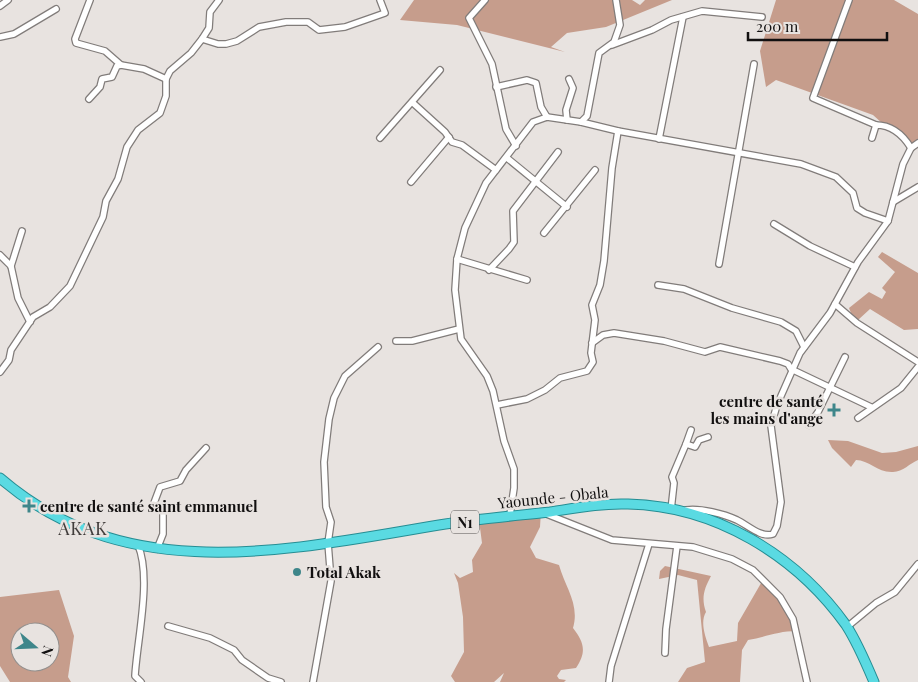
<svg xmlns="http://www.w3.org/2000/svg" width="918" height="682" viewBox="0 0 918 682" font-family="'Playfair Display',serif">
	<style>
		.forest { fill: #c69d8c; fill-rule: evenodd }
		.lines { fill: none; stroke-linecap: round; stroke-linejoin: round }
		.minor-casing { stroke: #817c7a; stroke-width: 8 }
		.trunk-casing { stroke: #268d93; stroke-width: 11 }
		.minor { stroke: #fff; stroke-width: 5.5 }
		.trunk { stroke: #5adae2; stroke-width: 9 }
		.poi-dot { fill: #3e868a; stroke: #e8e3e0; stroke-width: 2 }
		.labels { text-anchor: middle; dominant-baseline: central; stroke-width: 5; stroke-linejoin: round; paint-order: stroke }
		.shield { fill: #e8e3e0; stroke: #524f4e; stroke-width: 1 }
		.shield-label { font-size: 14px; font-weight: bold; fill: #121010 }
		.poi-label { font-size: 15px; font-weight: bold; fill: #121010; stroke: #e8e3e0; text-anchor: start }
		.street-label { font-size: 15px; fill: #121010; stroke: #e8e3e0 }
		.quarter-label { font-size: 18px; letter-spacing: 1px; fill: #423e3c; stroke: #e8e3e0 }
	</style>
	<rect width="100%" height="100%" fill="#e8e3e0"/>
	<g class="forest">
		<path d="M 414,0 L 632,0 L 640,5 L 645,0 L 672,0 L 606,27 L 567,33 L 551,47 L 565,52 L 457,25 L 400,20 Z"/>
		<path d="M 776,0 L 894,0 L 918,14 L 918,142 L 911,149 L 873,115 L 776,80 L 766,87 L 760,51 Z"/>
		<path d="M 882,252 L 918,273 L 918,329 L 904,330 L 870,309 L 858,320 L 853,318 L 849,308 L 869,292 L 882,299 L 886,292 L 882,288 L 895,272 L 878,257 Z"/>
		<path d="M 828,440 L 848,441 L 882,453 L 896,452 L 918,446 L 918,460 C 910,463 903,472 893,472 C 878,473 869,460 856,460 L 851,467 L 832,448 Z"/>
		<path d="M 541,511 L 540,527 L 530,547 L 536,558 L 559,565 C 565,587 580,604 573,628 C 584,642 587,652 576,668 L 561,670 L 557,676 L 559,679 L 566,680 L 564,682 L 500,682 L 504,673 L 494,682 L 455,682 L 451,676 L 464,652 L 463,617 L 458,583 L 454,573 L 460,578 L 473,572 L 472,560 L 482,543 L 479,520 Z"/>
		<path d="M 665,566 L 711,576 C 704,589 701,598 706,612 C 700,622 705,636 709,647 L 737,641 L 738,623 L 764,578 L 791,615 L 796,631 C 779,631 765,637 748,640 L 742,650 L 740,682 L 678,682 L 687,668 L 705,662 L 697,580 L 678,575 L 659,579 L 660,571 Z"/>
		<path d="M 59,590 L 74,636 L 68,677 L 71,682 L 10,682 L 0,666 L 0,597 ZM 20,632 L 50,632 L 50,662 L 20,662 Z"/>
	</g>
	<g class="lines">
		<g class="minor-casing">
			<g id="minor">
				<path d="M 90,0 L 75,39 L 76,43 L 105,51 L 121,65 L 144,69 L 166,79"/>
				<path d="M 485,0 L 469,18 L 492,64 L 506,129 L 516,146"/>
				<path d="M 849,0 L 813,98 L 876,125"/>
				<path d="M 0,6 L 8,0"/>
				<path d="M 0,37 L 14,34 L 56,9"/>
				<path d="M 202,39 L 218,44 L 226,44 L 237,41 L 259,27 L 286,22 L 308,22 L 319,30 L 345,27 L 385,13 L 380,0"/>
				<path d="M 612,45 L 652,30 L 671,20 L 702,11 L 762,17"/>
				<path d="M 496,87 L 527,80 L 536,83 L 541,107 L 547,117"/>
				<path d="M 89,99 L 100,87 L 102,79 L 112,77 L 117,66 L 121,65"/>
				<path d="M 413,103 L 445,132 L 452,142 L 462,145 L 496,170"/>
				<path d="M 567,120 L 566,110 L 573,88 L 569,79"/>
				<path d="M 581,122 L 618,131 L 801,164 L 836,177 L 853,193 L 857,208 L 865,213 L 888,221"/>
				<path d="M 380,138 L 440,70"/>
				<path d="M 872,138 L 876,125 C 892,125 903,135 911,148"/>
				<path d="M 659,139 L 683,17"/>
				<path d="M 507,158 L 567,207"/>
				<path d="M 411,182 L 449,137"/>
				<path d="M 893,202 L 918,187"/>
				<path d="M 774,224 L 810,246 L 855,267"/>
				<path d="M 544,233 L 595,170"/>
				<path d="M 0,255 L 11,266 L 18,298 L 30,322"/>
				<path d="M 457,259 L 527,280"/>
				<path d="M 719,264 L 754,64"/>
				<path d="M 11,266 L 22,231"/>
				<path d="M 489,270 L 509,249 L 514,242 L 513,211 L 558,152"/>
				<path d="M 658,285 L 684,289 L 732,308 L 781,322 L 796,331 L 804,347"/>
				<path d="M 835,304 L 857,323 L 918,362"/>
				<path d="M 396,341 L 412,341 L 459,329"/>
				<path d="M 592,343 L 603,335 L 614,333 L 664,341 L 705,352 L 720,347 L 780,361 L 788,364 L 791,369 L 871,407"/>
				<path d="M 0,372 L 9,360 L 11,350 L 33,317 L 50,307 L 70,286 L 103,217 L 106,201 L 118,179 L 127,147 L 138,130 L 160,113 L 166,96 L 166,79 L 170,71 L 191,53 L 202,39 L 209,28 L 210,12 L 219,0"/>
				<path d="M 497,405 L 527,399 L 545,390 L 560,378 L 587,371 L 593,362 L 591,353 L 595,320 L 592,305 L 600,285 L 604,261 L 612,168 L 618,131"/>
				<path d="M 858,418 L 901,388 L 918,367"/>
				<path d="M 809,425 L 818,412 L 845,357"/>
				<path d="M 686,444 L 691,430"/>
				<path d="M 671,510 L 674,483 L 672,477 L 686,444 L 695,447 L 699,440 L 708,437"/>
				<path d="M 686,510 C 701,508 724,514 737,520 C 749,526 761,538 773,534 L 777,526 L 781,502 L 771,426 L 777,405 L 800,353 L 830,313 L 858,262 L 888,221 L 903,164 L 911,148 L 918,143"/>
				<path d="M 544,513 L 612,540 L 693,547 L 732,559 L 753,570 L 780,597 L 793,619 L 807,682"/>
				<path d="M 510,515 L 514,488 L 514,469 L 504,441 L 493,391 L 487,376 L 461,339 L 455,290 L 457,259 L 465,228 L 486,183 L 533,122 L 547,117 L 581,122 L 587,116 L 599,53 L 614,42 L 620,25 L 616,0"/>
				<path d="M 138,545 C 152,578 137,640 135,676 L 141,682"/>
				<path d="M 157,549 L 163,534 L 163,511 L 154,503 L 160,487 L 180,481 L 186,470 L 206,448"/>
				<path d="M 168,626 L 210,638 L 234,650 L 242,660 L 268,678 L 281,682"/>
				<path d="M 847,627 L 876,603 L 895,592 L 918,564"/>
				<path d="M 665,653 L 666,629 L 677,546"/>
				<path d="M 313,682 L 331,581 L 328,543 L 331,522 L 326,507 L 324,462 L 329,419 L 334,398 L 345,376 L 378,347"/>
				<path d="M 609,682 L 611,666 L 649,544"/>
			</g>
		</g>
		<g class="trunk-casing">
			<path id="trunk" d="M 0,478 C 127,588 289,550 439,525 C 476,519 513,516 550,512 C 576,508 601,503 628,504 C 715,506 796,555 846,625 C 857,642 866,663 874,682"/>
		</g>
		<use href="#minor" class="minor"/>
		<use href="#trunk" class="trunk"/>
	</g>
	<g class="poi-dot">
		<path d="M831.5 402.5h5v5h5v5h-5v5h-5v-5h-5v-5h5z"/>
		<path d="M26.5 498.5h5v5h5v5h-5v5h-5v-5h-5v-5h5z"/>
		<circle cx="297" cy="572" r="5"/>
	</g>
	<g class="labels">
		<rect class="shield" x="451" y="510.5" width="28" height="23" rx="4"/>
		<g class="shield-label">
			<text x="465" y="522">N1</text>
		</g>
		<g class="poi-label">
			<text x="823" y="401" text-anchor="end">centre de santé<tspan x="823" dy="17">les mains d'ange</tspan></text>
			<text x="40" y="506">centre de santé saint emmanuel</text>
			<text x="307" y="572">Total Akak</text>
		</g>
		<g class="street-label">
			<text transform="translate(553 497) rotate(-6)">Yaounde - Obala</text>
		</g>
		<g class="quarter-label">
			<text x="83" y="528">AKAK</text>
		</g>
	</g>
	<g transform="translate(35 647) rotate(109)"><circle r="24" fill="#e8e3e0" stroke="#928f8d"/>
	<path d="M0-4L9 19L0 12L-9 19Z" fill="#3e868a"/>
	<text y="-8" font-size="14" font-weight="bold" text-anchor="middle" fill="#121010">N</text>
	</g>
	<path d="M748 32v8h139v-8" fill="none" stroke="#121010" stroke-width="2.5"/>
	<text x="756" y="32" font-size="15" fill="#121010" stroke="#e8e3e0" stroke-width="4" paint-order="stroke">200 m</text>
</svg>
